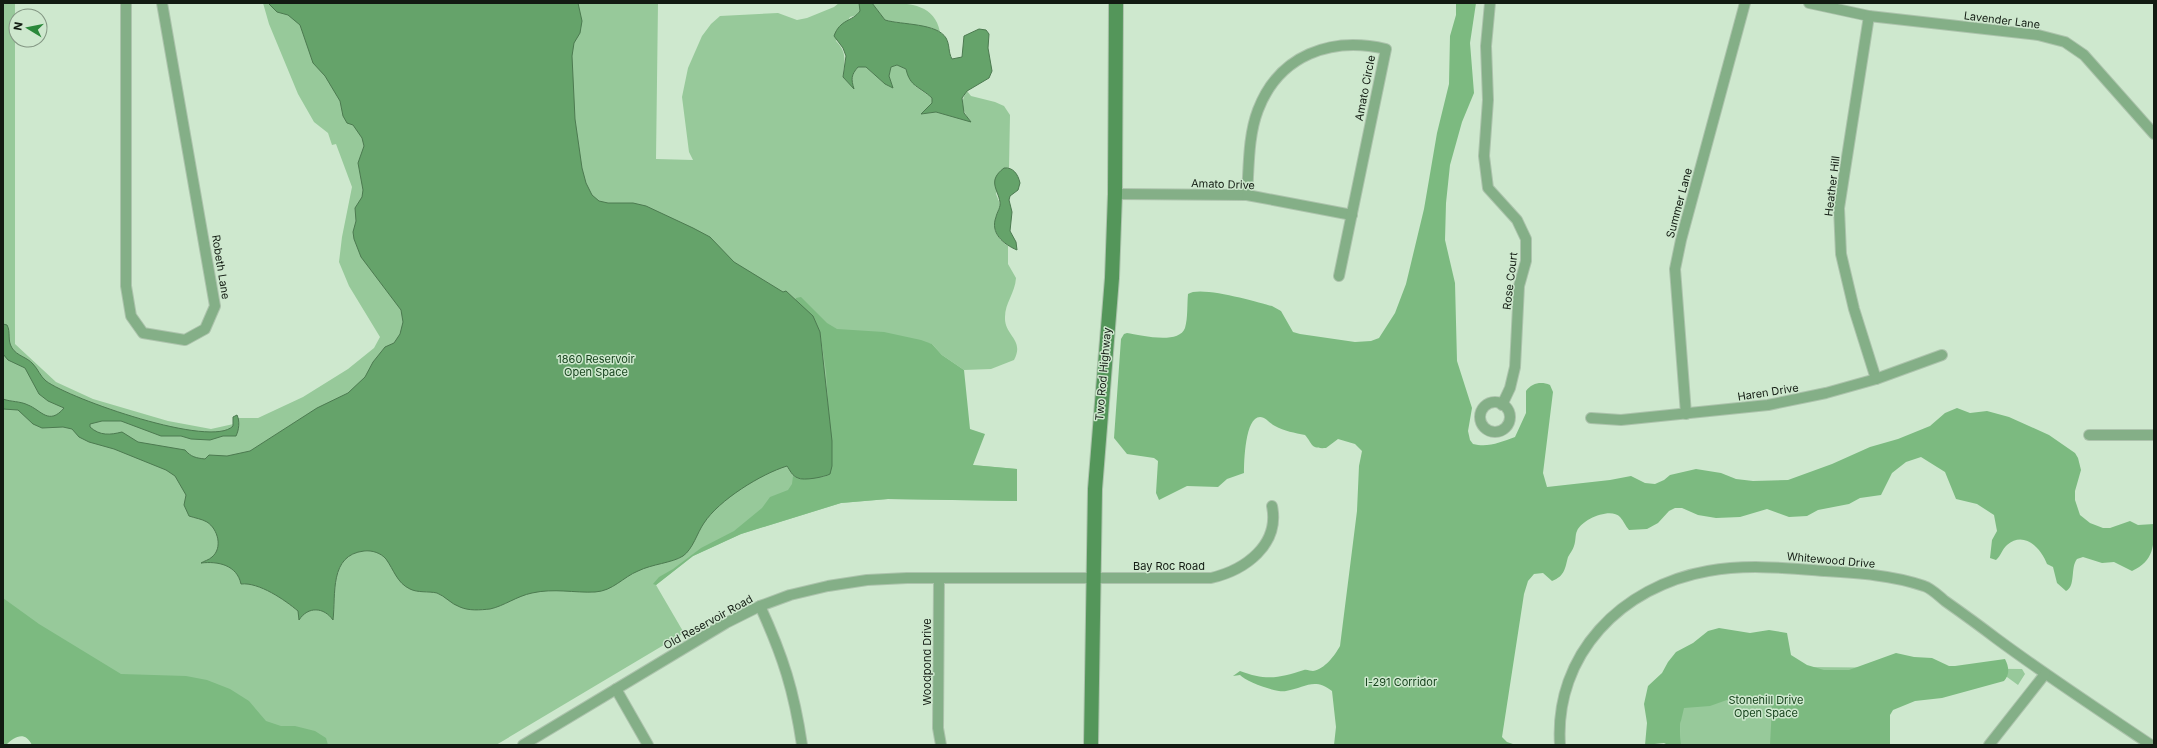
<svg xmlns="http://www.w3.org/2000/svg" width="2157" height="748" viewBox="0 0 2157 748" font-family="Inter,sans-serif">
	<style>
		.green { fill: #97c99a }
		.forest { fill: #7cba80 }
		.water { fill: #65a36a; stroke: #4c7a50 }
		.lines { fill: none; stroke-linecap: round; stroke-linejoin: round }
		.street-casing { stroke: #acc3ac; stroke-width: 12 }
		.secondary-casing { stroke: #acc3ac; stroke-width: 16 }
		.street { stroke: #84af87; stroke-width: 10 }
		.secondary { stroke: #54965a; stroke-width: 14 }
		.labels { text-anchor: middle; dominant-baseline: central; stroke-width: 3; stroke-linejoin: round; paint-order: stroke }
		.street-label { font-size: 11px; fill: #121b12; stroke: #cee8ce }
		.park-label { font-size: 11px; fill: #17431d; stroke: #cee8ce }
	</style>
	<rect width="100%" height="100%" fill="#cee8ce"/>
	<g class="green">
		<path d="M 3,3 L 15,3 L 15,344 L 56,382 L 93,399 L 168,421 L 211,429 L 238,423 L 238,418 L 258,418 L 303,397 L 348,369 L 374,348 L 380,337 L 349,286 L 339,262 L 342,237 L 352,187 L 336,144 L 332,145 L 328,133 L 314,122 L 298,94 L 269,24 L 263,3 L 658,3 L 656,159 L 693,160 L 689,152 L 682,97 L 688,68 L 702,36 L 711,24 L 720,16 L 778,13 L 797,20 L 807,18 L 834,7 L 839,3 L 859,3 L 860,11 L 857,15 L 850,17 L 836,41 C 848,53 844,62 843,77 L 853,88 C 851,79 852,74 858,67 L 866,67 L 885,84 L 893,88 L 889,76 L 891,67 L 897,65 L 906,69 L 915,86 L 932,98 L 932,103 L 922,114 L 936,112 L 970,121 C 963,111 959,103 967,91 L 971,96 L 995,102 L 1004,106 L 1010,115 L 1009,168 L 1004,168 L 996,194 L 1000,204 C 995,224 989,232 1008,246 L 1008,264 L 1016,278 C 1015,293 1005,303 1005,317 C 1004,336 1025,339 1014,360 L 991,369 L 964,370 L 942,355 L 932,344 L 846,330 L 960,464 L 1017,469 L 1017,501 L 888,499 L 841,503 L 741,534 L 693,556 L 656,585 L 684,633 L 496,745 L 164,745 L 3,659 Z"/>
		<path d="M 872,3 C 902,3 934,0 940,32 L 932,28 L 885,20 Z"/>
		<path d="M 1703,666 L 2022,669 L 2025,674 L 2018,685 L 2007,677 L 1873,676 L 1876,745 L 1681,745 L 1680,725 L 1682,711 L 1672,675 Z"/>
	</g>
	<g class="forest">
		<path d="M 1456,3 L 1476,3 L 1470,43 L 1474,93 L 1462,122 L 1450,165 L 1446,203 L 1445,240 L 1455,283 L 1457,361 L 1472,408 L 1468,431 L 1470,440 L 1473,444 C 1488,448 1501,442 1515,437 L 1526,413 L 1526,391 C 1532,383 1541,381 1550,385 L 1553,392 L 1543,473 L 1547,487 L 1610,480 L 1631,476 L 1645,483 L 1655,484 L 1664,480 L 1670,475 L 1696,469 L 1721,473 L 1736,479 L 1753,481 L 1788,480 L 1832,464 L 1870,447 L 1898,439 L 1930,426 L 1945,413 L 1957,408 L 1970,413 L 1987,411 L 2009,417 L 2049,435 L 2075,453 L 2078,458 L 2081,470 L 2075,491 L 2075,500 L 2080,515 L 2090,523 L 2103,528 L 2110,528 L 2130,521 L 2138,525 L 2154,524 C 2154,546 2154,561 2132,571 L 2114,562 L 2102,563 L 2083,557 L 2077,559 C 2070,568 2076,586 2066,591 L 2057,583 L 2053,567 L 2047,564 C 2041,548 2024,530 2007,545 C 2002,549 2001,556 1996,560 L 1990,558 L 1992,540 L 1997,531 L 1994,515 L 1977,504 L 1956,499 L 1945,472 L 1921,457 L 1906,462 L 1892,473 L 1881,495 L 1860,498 L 1849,504 L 1818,510 L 1807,516 L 1789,517 L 1767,509 L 1740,517 L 1716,518 L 1698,515 L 1682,508 L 1675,508 L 1669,511 L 1658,523 L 1647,529 L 1629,530 C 1625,526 1624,521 1620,517 C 1611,507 1582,519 1577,531 C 1575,535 1576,541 1574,546 C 1573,550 1570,553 1568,557 C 1565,568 1565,576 1552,581 L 1543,573 L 1534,574 L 1528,581 L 1524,594 L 1502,737 L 1507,742 L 1516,745 L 1334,745 L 1336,727 L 1332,691 C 1314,677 1305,688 1286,691 C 1277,693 1246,682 1240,675 L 1233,676 L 1240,671 C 1266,681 1279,678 1304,670 C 1307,669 1310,671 1313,671 C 1325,669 1335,655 1340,646 L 1357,511 L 1359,466 L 1362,451 L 1355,444 L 1338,439 L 1326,448 C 1310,449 1313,444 1305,435 C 1295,433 1284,431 1275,426 C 1270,424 1266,417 1260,417 C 1245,417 1244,462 1244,473 L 1227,479 L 1218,487 L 1187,486 L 1159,500 L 1156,493 L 1158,461 L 1154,458 L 1127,454 L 1114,438 L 1121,339 L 1124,334 L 1127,333 C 1140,335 1179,345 1185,328 C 1188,318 1187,304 1188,294 C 1200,285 1257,302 1272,306 L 1281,311 L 1293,332 L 1300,334 L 1355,342 L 1371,341 L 1379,338 L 1395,313 L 1406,284 L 1424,209 L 1437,133 L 1449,84 L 1450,36 L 1456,15 Z"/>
		<path d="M 801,297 L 827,323 L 837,329 L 884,332 L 921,340 L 932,344 L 942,355 L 964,370 L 970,429 L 985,434 L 973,465 L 1017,469 L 1017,501 L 888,499 L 841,503 L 741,534 L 693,556 L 656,585 L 653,584 L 659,577 L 673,569 L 701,548 L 734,531 L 762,508 L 770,497 L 788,490 L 792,484 L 793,476 L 799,479 L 825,477 L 832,466 L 826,372 L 820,332 L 813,316 L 795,301 L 796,298 Z"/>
		<path d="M 3,598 L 39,624 L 121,674 L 186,676 L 207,680 L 230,689 L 249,701 L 266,721 L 281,726 L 295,726 L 315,731 L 326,738 L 328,745 L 32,745 C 25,731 15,736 6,745 L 3,745 Z"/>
		<path d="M 1719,628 L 1750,633 L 1769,630 L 1787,633 L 1791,655 L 1807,665 L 1824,670 L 1849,670 L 1896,653 L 1914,657 L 1932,658 L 1949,666 L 1955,666 L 2005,659 C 2009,667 2010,674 2004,681 L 1942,698 L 1915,701 L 1893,710 L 1890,715 L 1890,745 L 1770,745 L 1772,707 L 1767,703 L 1738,696 L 1710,706 L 1684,708 L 1680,725 L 1681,745 L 1668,745 L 1664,743 L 1645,745 L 1647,723 L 1644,704 L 1648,686 L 1662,673 L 1668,662 L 1676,652 L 1693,643 L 1708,631 Z"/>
	</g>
	<g class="water">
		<path d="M 268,3 L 578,3 L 582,21 L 580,33 L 574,43 L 572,56 L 575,119 L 582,168 L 586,183 L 592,195 L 599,201 L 608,203 L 633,203 L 646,206 L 693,228 L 710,237 L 734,262 L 783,292 L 786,291 L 813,316 L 820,332 L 832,441 L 832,466 L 830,474 C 825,477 803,481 798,478 C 792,476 790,470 787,466 C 761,474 719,500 704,523 C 697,533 693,549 683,556 C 672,563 652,564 638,571 C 623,577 613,591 595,592 C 574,593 554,588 532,593 C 517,596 504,606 490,609 C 480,610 469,611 460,607 C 451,604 445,596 437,593 C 428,591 418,593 410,589 C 397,583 394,570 386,559 C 381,553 372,550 364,551 C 329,555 336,594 333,620 C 324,607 308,606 299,620 L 298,611 C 285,600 259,582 241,584 C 237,565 218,561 201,563 C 204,561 209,560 212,557 C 223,548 218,529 207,522 C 202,519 195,518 189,516 L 184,505 L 186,495 L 175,476 L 166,470 L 114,449 L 89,442 L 79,437 L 72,429 L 63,427 L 42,428 L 33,424 L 18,410 L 3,409 L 3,399 C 11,402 20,401 28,405 C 41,410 49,426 64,408 L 48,401 L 39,394 L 25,368 L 8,360 L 3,354 L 3,324 L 7,325 C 11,332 7,340 12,348 C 17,356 27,357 33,364 C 38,369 40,376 46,381 C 70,399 212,449 233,426 L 233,417 L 237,415 C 240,421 239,430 236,436 L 223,436 L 210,440 L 191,439 L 181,436 L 161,436 L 121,421 L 102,421 L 90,424 L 90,427 C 100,436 110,435 122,432 L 138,442 L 185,450 C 191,457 196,458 205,459 L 209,455 L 227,456 L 250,451 L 317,408 L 348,393 L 365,377 L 373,362 L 385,347 L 394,343 L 400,334 L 403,322 L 401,310 L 361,257 L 354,239 L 353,232 L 356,221 L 355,208 L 362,197 L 363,190 L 358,163 L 364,146 L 362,138 L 353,125 L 347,123 L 343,116 L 340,101 L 325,76 L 313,63 L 300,25 L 288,15 L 277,12 Z"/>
		<path d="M 859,3 L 872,3 L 885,20 C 902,25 937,23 946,38 C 950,45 948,52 952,59 L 962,57 L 964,36 L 979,29 L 986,30 L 989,34 L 988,48 L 992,71 L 989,78 L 967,91 L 962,98 L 964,113 L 971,122 L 936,112 L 921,114 L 932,103 L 932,98 C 919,86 910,87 906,69 L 897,65 L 891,67 L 889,76 L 893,88 L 885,84 L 866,67 L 858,67 C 851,75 851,79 854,89 L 843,77 L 846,56 L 843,48 L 834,36 C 840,19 852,22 860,11 Z"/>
		<path d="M 1004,168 C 1013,167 1018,174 1020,183 L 1018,190 L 1010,196 L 1009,200 L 1012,212 L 1010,231 L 1016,242 L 1017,250 C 1003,244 990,233 996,217 C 997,212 1001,207 1000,202 C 998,189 987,181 1004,168 Z"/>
	</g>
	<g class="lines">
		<g class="street-casing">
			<g id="street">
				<path d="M 126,3 L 126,286 L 131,316 L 143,333 L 185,340 L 205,329 L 215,306 L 162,3"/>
				<path d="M 1490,3 L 1486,46 L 1488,100 L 1484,156 L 1488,188 L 1517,220 L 1526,239 L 1526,261 L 1519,286 L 1515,367 L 1510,388 L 1502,405"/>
				<path d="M 1809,3 L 1869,16 L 2038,35 L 2065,42 L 2084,55 L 2154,134"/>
				<path d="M 1869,16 L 1839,208 L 1841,254 L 1854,309 L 1876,379"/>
				<path d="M 1115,194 L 1247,195 L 1352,215"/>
				<path d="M 1247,195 C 1249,167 1248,136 1258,110 C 1279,55 1331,36 1386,49 L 1339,276"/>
				<circle cx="1495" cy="417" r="15"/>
				<path d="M 1686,414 L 1675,269 L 1681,240 L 1745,3"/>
				<path d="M 1591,418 L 1621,420 L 1768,405 L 1826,393 L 1876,379 L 1942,355"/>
				<path d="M 2089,435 L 2154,435"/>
				<path d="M 939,579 L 938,728 L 941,745"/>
				<path d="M 760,606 C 783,656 794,691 802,745"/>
				<path d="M 616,689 L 648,745"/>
				<path d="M 523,745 L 726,623 L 760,606 L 790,595 L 828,586 L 867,580 L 907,578 L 1211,578 C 1245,570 1280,545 1272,506"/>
				<path d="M 1560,745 C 1554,654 1622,586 1708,571 C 1746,564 1786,568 1824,571 C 1857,573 1892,575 1924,586 C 1931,588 1939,596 1945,601 C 1962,613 1980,626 1997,639 C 2047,676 2099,710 2151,745"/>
				<path d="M 1989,745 L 2045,674"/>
			</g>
		</g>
		<g class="secondary-casing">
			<path id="secondary" d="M 1091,745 L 1095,489 L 1112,278 L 1115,194 L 1116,3"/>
		</g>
		<use href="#street" class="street"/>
		<use href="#secondary" class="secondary"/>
	</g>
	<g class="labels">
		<g class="street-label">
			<text transform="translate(2002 20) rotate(7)">Lavender Lane</text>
			<text transform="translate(1365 88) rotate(-79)">Amato Circle</text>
			<text transform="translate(1223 184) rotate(2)">Amato Drive</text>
			<text transform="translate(1832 186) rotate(-83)">Heather Hill</text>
			<text transform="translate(1679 203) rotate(-75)">Summer Lane</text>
			<text transform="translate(221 267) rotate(81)">Robeth Lane</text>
			<text transform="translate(1510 281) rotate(-83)">Rose Court</text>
			<text transform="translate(1103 374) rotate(-85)">Two Rod Highway</text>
			<text transform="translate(1768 392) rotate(-9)">Haren Drive</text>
			<text transform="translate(1831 560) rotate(5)">Whitewood Drive</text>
			<text x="1169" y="566">Bay Roc Road</text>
			<text transform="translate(708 622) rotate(-29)">Old Reservoir Road</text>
			<text transform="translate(927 662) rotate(-90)">Woodpond Drive</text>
		</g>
		<g class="park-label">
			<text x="596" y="359">1860 Reservoir<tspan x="596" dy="13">Open Space</tspan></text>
			<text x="1401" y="682">I-291 Corridor</text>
			<text x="1766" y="700">Stonehill Drive<tspan x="1766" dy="13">Open Space</tspan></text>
		</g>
	</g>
	<rect width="2157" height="748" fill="none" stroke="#121b12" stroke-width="8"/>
	<g transform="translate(28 28) rotate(280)"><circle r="19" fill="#cee8ce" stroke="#839683"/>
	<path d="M0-3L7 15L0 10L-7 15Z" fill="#2a883a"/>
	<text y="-6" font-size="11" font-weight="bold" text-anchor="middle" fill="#121b12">N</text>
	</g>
</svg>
